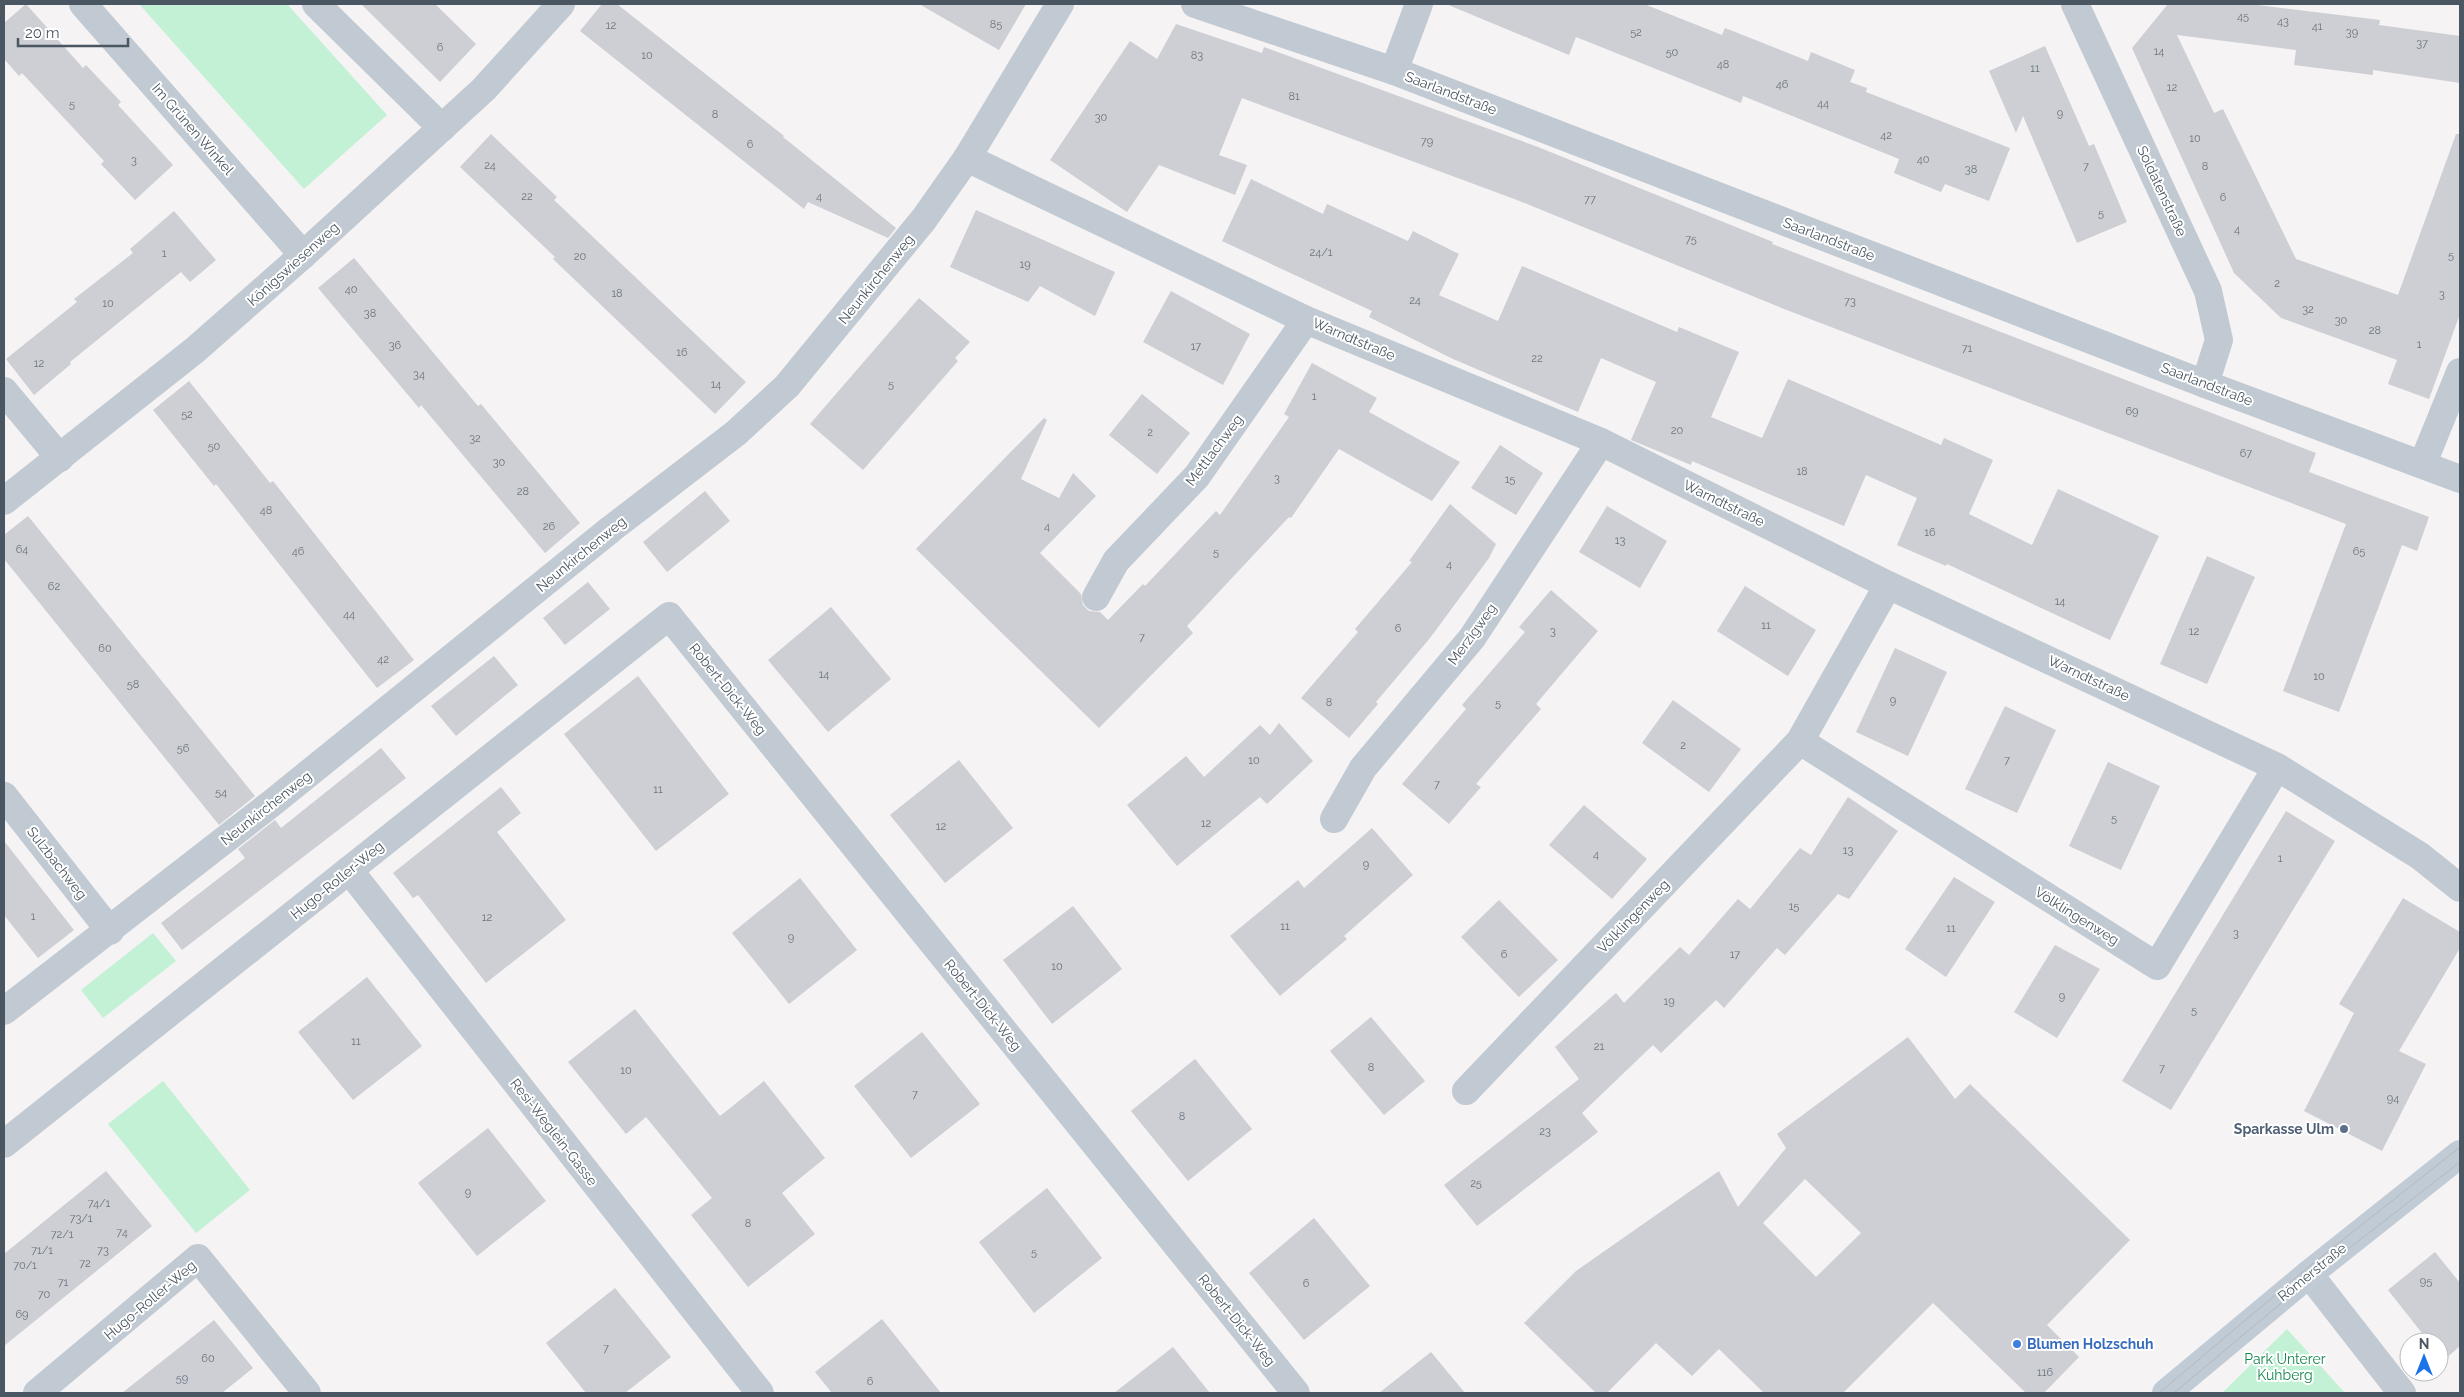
<svg xmlns="http://www.w3.org/2000/svg" width="2464" height="1397" viewBox="0 0 2464 1397" font-family="Raleway,sans-serif">
	<style>
		.green { fill: #c3f1d5 }
		.building { fill: #cdcfd5; fill-rule: evenodd }
		.lines { fill: none; stroke-linecap: round; stroke-linejoin: round }
		.street { stroke: #c1cad2; stroke-width: 28 }
		.secondary { stroke: #c1cbd6; stroke-width: 28 }
		.tram { stroke: #b5b8bd; stroke-width: 1 }
		.service-dot { fill: #5c6f8a; stroke: #fff; stroke-width: 2 }
		.shop-dot { fill: #3f7fe0; stroke: #fff; stroke-width: 2 }
		.labels { text-anchor: middle; dominant-baseline: central; stroke-width: 4; stroke-linejoin: round; paint-order: stroke }
		.number-label { font-size: 11px; fill: #6b747e }
		.street-label { font-size: 14px; fill: #4a5661; stroke: #fff }
		.service-label { font-size: 14px; font-weight: bold; fill: #4e5e75; stroke: #fff; text-anchor: end }
		.shop-label { font-size: 14px; font-weight: bold; fill: #366cbe; stroke: #fff; text-anchor: start }
		.park-label { font-size: 14px; fill: #17864f; stroke: #fff }
	</style>
	<rect width="100%" height="100%" fill="#f5f3f3"/>
	<g class="green">
		<path d="M 139,4 L 287,4 L 387,115 L 304,189 Z"/>
		<path d="M 153,933 L 176,961 L 103,1018 L 81,990 Z"/>
		<path d="M 163,1081 L 250,1190 L 196,1233 L 108,1124 Z"/>
		<path d="M 2287,1329 L 2345,1393 L 2222,1393 Z"/>
	</g>
	<g class="building">
		<path d="M 26,4 L 83,68 L 86,65 L 121,102 L 118,105 L 173,165 L 135,200 L 101,164 L 104,161 L 22,73 L 19,76 L 4,59 L 4,23 Z"/>
		<path d="M 361,4 L 435,4 L 476,44 L 440,82 Z"/>
		<path d="M 602,4 L 617,4 L 784,136 L 783,137 L 896,228 L 888,238 L 808,202 L 804,209 L 580,31 Z"/>
		<path d="M 919,4 L 1026,4 L 999,50 Z"/>
		<path d="M 1446,4 L 1644,4 L 1722,35 L 1725,28 L 1808,61 L 1811,52 L 1855,70 L 1850,82 L 1867,88 L 1866,92 L 2010,148 L 1989,201 L 1945,184 L 1941,192 L 1894,173 L 1899,159 L 1743,96 L 1741,103 L 1576,37 L 1569,55 Z"/>
		<path d="M 2168,4 L 2249,4 L 2380,20 L 2379,25 L 2460,36 L 2460,83 L 2373,70 L 2373,75 L 2294,65 L 2296,50 L 2177,35 L 2214,113 L 2223,109 L 2296,259 L 2398,295 L 2456,134 L 2460,134 L 2460,314 L 2429,399 L 2388,384 L 2397,360 L 2281,318 L 2234,273 L 2132,48 Z"/>
		<path d="M 1176,24 L 1262,53 L 1264,47 L 1538,147 L 1773,242 L 1772,244 L 2316,453 L 2309,472 L 2429,517 L 2417,551 L 2402,545 L 2339,712 L 2283,691 L 2346,524 L 1784,309 L 1517,200 L 1242,98 L 1219,155 L 1247,165 L 1235,195 L 1159,165 L 1127,212 L 1050,160 L 1130,41 L 1157,59 Z"/>
		<path d="M 2045,46 L 2089,146 L 2094,144 L 2127,222 L 2077,243 L 2023,116 L 2016,133 L 1989,71 Z"/>
		<path d="M 491,134 L 557,197 L 554,200 L 746,382 L 715,414 L 553,259 L 555,257 L 460,167 Z"/>
		<path d="M 1251,179 L 1323,214 L 1327,204 L 1408,241 L 1413,231 L 1459,254 L 1439,295 L 1498,321 L 1522,266 L 1677,332 L 1679,327 L 1739,352 L 1711,417 L 1762,438 L 1788,379 L 1941,445 L 1944,438 L 1993,460 L 1969,514 L 2032,545 L 2058,489 L 2159,536 L 2110,640 L 1947,564 L 1946,566 L 1897,545 L 1917,498 L 1866,475 L 1844,526 L 1692,461 L 1691,465 L 1631,440 L 1656,382 L 1601,358 L 1578,412 L 1453,359 L 1369,317 L 1372,311 L 1222,241 Z"/>
		<path d="M 976,210 L 1115,272 L 1095,316 L 1040,286 L 1028,302 L 950,267 Z"/>
		<path d="M 174,211 L 216,260 L 190,282 L 181,272 L 70,362 L 71,364 L 34,395 L 6,359 L 77,302 L 74,299 L 133,253 L 130,249 Z"/>
		<path d="M 354,258 L 478,406 L 481,404 L 580,523 L 545,553 L 421,405 L 419,408 L 318,288 Z"/>
		<path d="M 1171,291 L 1250,334 L 1223,385 L 1143,342 Z"/>
		<path d="M 919,298 L 970,342 L 955,358 L 958,361 L 863,470 L 810,424 Z"/>
		<path d="M 1312,363 L 1377,398 L 1369,412 L 1460,462 L 1432,501 L 1339,449 L 1291,518 L 1289,517 L 1187,626 L 1193,633 L 1099,728 L 916,549 L 1044,418 L 1047,420 L 1021,479 L 1059,498 L 1073,473 L 1096,496 L 1040,553 L 1081,594 L 1083,605 L 1089,611 L 1100,612 L 1108,620 L 1143,584 L 1145,586 L 1216,511 L 1220,515 L 1289,417 L 1284,414 Z"/>
		<path d="M 189,381 L 270,483 L 273,481 L 414,660 L 377,688 L 216,484 L 214,486 L 153,410 Z"/>
		<path d="M 1142,394 L 1190,433 L 1157,474 L 1109,435 Z"/>
		<path d="M 1500,445 L 1543,473 L 1516,515 L 1471,488 Z"/>
		<path d="M 705,491 L 730,521 L 667,572 L 643,542 Z"/>
		<path d="M 1450,504 L 1496,544 L 1489,558 L 1430,638 L 1376,702 L 1378,704 L 1349,738 L 1301,698 L 1358,632 L 1355,629 L 1412,562 L 1409,561 Z"/>
		<path d="M 1607,506 L 1667,541 L 1640,588 L 1579,552 Z"/>
		<path d="M 28,516 L 255,796 L 219,825 L 4,559 L 4,535 Z"/>
		<path d="M 2207,556 L 2255,577 L 2207,684 L 2160,664 Z"/>
		<path d="M 588,582 L 610,609 L 565,645 L 543,618 Z"/>
		<path d="M 1745,586 L 1816,630 L 1788,676 L 1717,631 Z"/>
		<path d="M 1551,590 L 1598,631 L 1536,704 L 1541,709 L 1476,784 L 1481,787 L 1449,824 L 1402,784 L 1466,709 L 1462,705 L 1525,632 L 1519,627 Z"/>
		<path d="M 831,607 L 891,679 L 828,732 L 768,660 Z"/>
		<path d="M 1895,648 L 1947,672 L 1908,756 L 1856,732 Z"/>
		<path d="M 494,656 L 518,685 L 456,736 L 431,706 Z"/>
		<path d="M 638,676 L 729,794 L 656,851 L 564,734 Z"/>
		<path d="M 1673,700 L 1741,749 L 1709,792 L 1642,743 Z"/>
		<path d="M 2005,706 L 2056,730 L 2017,813 L 1965,789 Z"/>
		<path d="M 1279,723 L 1313,761 L 1267,804 L 1260,797 L 1177,866 L 1127,805 L 1186,756 L 1204,777 L 1260,725 L 1270,735 Z"/>
		<path d="M 381,748 L 406,778 L 182,950 L 161,923 L 245,858 L 238,849 L 275,820 L 281,828 Z"/>
		<path d="M 959,760 L 1013,828 L 945,883 L 890,815 Z"/>
		<path d="M 2108,762 L 2160,786 L 2121,870 L 2069,846 Z"/>
		<path d="M 501,787 L 521,813 L 497,832 L 566,920 L 486,983 L 418,895 L 413,898 L 393,873 Z"/>
		<path d="M 1848,797 L 1898,831 L 1849,899 L 1838,894 L 1785,955 L 1777,948 L 1724,1008 L 1716,1000 L 1661,1053 L 1653,1045 L 1582,1113 L 1598,1132 L 1477,1226 L 1444,1185 L 1579,1079 L 1555,1047 L 1616,993 L 1624,1003 L 1680,947 L 1689,955 L 1738,899 L 1750,909 L 1800,848 L 1811,855 Z"/>
		<path d="M 1584,805 L 1647,859 L 1612,899 L 1549,845 Z"/>
		<path d="M 2286,811 L 2335,841 L 2171,1110 L 2122,1081 Z"/>
		<path d="M 1372,828 L 1413,875 L 1344,936 L 1347,939 L 1280,996 L 1230,936 L 1298,880 L 1304,888 Z"/>
		<path d="M 4,841 L 74,930 L 38,958 L 4,915 Z"/>
		<path d="M 1954,877 L 1995,902 L 1946,977 L 1905,949 Z"/>
		<path d="M 800,878 L 857,950 L 789,1004 L 732,933 Z"/>
		<path d="M 2403,898 L 2460,932 L 2460,948 L 2399,1051 L 2426,1064 L 2382,1151 L 2304,1111 L 2354,1013 L 2339,1004 Z"/>
		<path d="M 1499,900 L 1558,960 L 1519,997 L 1461,937 Z"/>
		<path d="M 1073,906 L 1122,969 L 1052,1024 L 1003,960 Z"/>
		<path d="M 2055,945 L 2100,969 L 2057,1038 L 2014,1012 Z"/>
		<path d="M 367,977 L 422,1046 L 353,1100 L 298,1032 Z"/>
		<path d="M 635,1009 L 720,1116 L 764,1081 L 825,1158 L 782,1193 L 815,1234 L 748,1287 L 691,1215 L 712,1198 L 646,1117 L 626,1134 L 568,1062 Z"/>
		<path d="M 1371,1017 L 1425,1081 L 1384,1115 L 1330,1051 Z"/>
		<path d="M 922,1032 L 980,1104 L 911,1158 L 854,1086 Z"/>
		<path d="M 1908,1037 L 1955,1099 L 1970,1084 L 2130,1240 L 2047,1325 L 2079,1357 L 2044,1393 L 2026,1393 L 1933,1303 L 1843,1393 L 1764,1393 L 1719,1349 L 1692,1376 L 1656,1343 L 1607,1393 L 1596,1393 L 1524,1323 L 1576,1271 L 1719,1171 L 1738,1207 L 1786,1148 L 1777,1134 ZM 1805,1179 L 1861,1233 L 1816,1277 L 1763,1223 Z"/>
		<path d="M 1195,1059 L 1252,1129 L 1188,1181 L 1131,1111 Z"/>
		<path d="M 488,1128 L 546,1201 L 477,1256 L 418,1183 Z"/>
		<path d="M 106,1171 L 152,1226 L 4,1346 L 4,1254 Z"/>
		<path d="M 1047,1188 L 1102,1258 L 1034,1313 L 979,1242 Z"/>
		<path d="M 1314,1218 L 1370,1286 L 1304,1340 L 1249,1273 Z"/>
		<path d="M 2435,1252 L 2460,1283 L 2460,1346 L 2444,1360 L 2439,1354 L 2439,1342 L 2429,1342 L 2388,1290 Z"/>
		<path d="M 615,1288 L 671,1357 L 625,1393 L 586,1393 L 546,1343 Z"/>
		<path d="M 882,1319 L 941,1393 L 832,1393 L 815,1372 Z"/>
		<path d="M 214,1320 L 253,1368 L 222,1393 L 122,1393 Z"/>
		<path d="M 1173,1347 L 1210,1393 L 1114,1393 Z"/>
		<path d="M 1431,1352 L 1465,1393 L 1379,1393 Z"/>
	</g>
	<g class="lines">
		<g class="street">
			<path d="M 83,4 L 303,255"/>
			<path d="M 316,4 L 442,128"/>
			<path d="M 1195,4 L 1394,71 L 2205,384 L 2460,479"/>
			<path d="M 2075,4 L 2208,291 L 2219,340 L 2205,384"/>
			<path d="M 1394,71 L 1419,4"/>
			<path d="M 967,158 L 1306,320 L 1601,442 L 1888,585 L 2277,767 L 2420,856 L 2460,888"/>
			<path d="M 4,391 L 60,458"/>
			<path d="M 2423,463 L 2460,372"/>
			<path d="M 4,501 L 195,350 L 303,255 L 484,89 L 561,4"/>
			<path d="M 1096,597 L 1116,561 L 1197,476 L 1306,320"/>
			<path d="M 1800,741 L 2157,966 L 2277,767"/>
			<path d="M 4,796 L 110,931"/>
			<path d="M 1334,819 L 1363,768 L 1472,638 L 1601,442"/>
			<path d="M 349,870 L 760,1393"/>
			<path d="M 4,1011 L 272,803 L 611,529 L 736,433 L 787,386 L 924,219 L 967,158 L 1060,4"/>
			<path d="M 1466,1091 L 1800,741 L 1888,585"/>
			<path d="M 4,1144 L 669,616 L 1296,1393"/>
			<path d="M 2309,1274 L 2402,1393"/>
			<path d="M 37,1393 L 198,1258 L 307,1393"/>
		</g>
		<path class="secondary" d="M 2166,1393 L 2309,1274 L 2460,1154"/>
		<g class="tram">
			<path d="M 2159,1393 L 2306,1269 L 2460,1147"/>
			<path d="M 2174,1393 L 2311,1278 L 2460,1162"/>
		</g>
	</g>
	<circle class="service-dot" cx="2344" cy="1129" r="5"/>
	<circle class="shop-dot" cx="2017" cy="1344" r="5"/>
	<g class="labels">
		<g class="number-label">
			<text x="2243" y="16">45</text>
			<text x="2283" y="21">43</text>
			<text x="996" y="24">85</text>
			<text x="611" y="25">12</text>
			<text x="2317" y="26">41</text>
			<text x="1636" y="32">52</text>
			<text x="2352" y="32">39</text>
			<text x="2422" y="43">37</text>
			<text x="440" y="47">6</text>
			<text x="2159" y="51">14</text>
			<text x="1672" y="52">50</text>
			<text x="647" y="55">10</text>
			<text x="1197" y="55">83</text>
			<text x="1723" y="64">48</text>
			<text x="2035" y="68">11</text>
			<text x="1782" y="84">46</text>
			<text x="2172" y="87">12</text>
			<text x="1294" y="96">81</text>
			<text x="1823" y="103">44</text>
			<text x="72" y="104">5</text>
			<text x="2060" y="113">9</text>
			<text x="715" y="114">8</text>
			<text x="1101" y="117">30</text>
			<text x="1886" y="135">42</text>
			<text x="2195" y="138">10</text>
			<text x="1427" y="141">79</text>
			<text x="750" y="144">6</text>
			<text x="1923" y="159">40</text>
			<text x="134" y="160">3</text>
			<text x="490" y="165">24</text>
			<text x="2086" y="166">7</text>
			<text x="2205" y="166">8</text>
			<text x="1971" y="169">38</text>
			<text x="527" y="196">22</text>
			<text x="819" y="196">4</text>
			<text x="2223" y="197">6</text>
			<text x="1590" y="199">77</text>
			<text x="2101" y="213">5</text>
			<text x="2237" y="229">4</text>
			<text x="1691" y="239">75</text>
			<text x="1321" y="252">24/1</text>
			<text x="164" y="253">1</text>
			<text x="2451" y="255">5</text>
			<text x="580" y="256">20</text>
			<text x="1025" y="264">19</text>
			<text x="2277" y="283">2</text>
			<text x="351" y="289">40</text>
			<text x="617" y="293">18</text>
			<text x="2442" y="294">3</text>
			<text x="1415" y="300">24</text>
			<text x="1850" y="301">73</text>
			<text x="108" y="303">10</text>
			<text x="2308" y="309">32</text>
			<text x="370" y="313">38</text>
			<text x="2341" y="320">30</text>
			<text x="2375" y="330">28</text>
			<text x="2419" y="344">1</text>
			<text x="395" y="345">36</text>
			<text x="1196" y="346">17</text>
			<text x="1967" y="348">71</text>
			<text x="682" y="352">16</text>
			<text x="1537" y="358">22</text>
			<text x="39" y="363">12</text>
			<text x="419" y="374">34</text>
			<text x="716" y="384">14</text>
			<text x="891" y="384">5</text>
			<text x="1314" y="396">1</text>
			<text x="2132" y="411">69</text>
			<text x="187" y="414">52</text>
			<text x="1677" y="430">20</text>
			<text x="1150" y="432">2</text>
			<text x="475" y="438">32</text>
			<text x="214" y="446">50</text>
			<text x="2246" y="453">67</text>
			<text x="499" y="462">30</text>
			<text x="1802" y="471">18</text>
			<text x="1277" y="478">3</text>
			<text x="1510" y="479">15</text>
			<text x="523" y="491">28</text>
			<text x="266" y="510">48</text>
			<text x="549" y="526">26</text>
			<text x="1047" y="526">4</text>
			<text x="1930" y="532">16</text>
			<text x="1620" y="540">13</text>
			<text x="22" y="549">64</text>
			<text x="298" y="551">46</text>
			<text x="2359" y="551">65</text>
			<text x="1216" y="552">5</text>
			<text x="1449" y="564">4</text>
			<text x="54" y="586">62</text>
			<text x="2060" y="601">14</text>
			<text x="349" y="614">44</text>
			<text x="1766" y="625">11</text>
			<text x="1398" y="628">6</text>
			<text x="1553" y="631">3</text>
			<text x="2194" y="631">12</text>
			<text x="1142" y="637">7</text>
			<text x="105" y="648">60</text>
			<text x="383" y="659">42</text>
			<text x="824" y="674">14</text>
			<text x="2319" y="676">10</text>
			<text x="133" y="684">58</text>
			<text x="1893" y="700">9</text>
			<text x="1329" y="702">8</text>
			<text x="1498" y="703">5</text>
			<text x="1683" y="745">2</text>
			<text x="183" y="748">56</text>
			<text x="1254" y="760">10</text>
			<text x="2007" y="760">7</text>
			<text x="1437" y="784">7</text>
			<text x="658" y="789">11</text>
			<text x="221" y="792">54</text>
			<text x="2114" y="818">5</text>
			<text x="1206" y="823">12</text>
			<text x="941" y="826">12</text>
			<text x="1848" y="850">13</text>
			<text x="1596" y="854">4</text>
			<text x="2280" y="858">1</text>
			<text x="1366" y="864">9</text>
			<text x="1794" y="906">15</text>
			<text x="33" y="916">1</text>
			<text x="487" y="917">12</text>
			<text x="1285" y="926">11</text>
			<text x="1951" y="928">11</text>
			<text x="2236" y="933">3</text>
			<text x="791" y="937">9</text>
			<text x="1504" y="954">6</text>
			<text x="1735" y="954">17</text>
			<text x="1057" y="966">10</text>
			<text x="2062" y="996">9</text>
			<text x="1669" y="1001">19</text>
			<text x="2194" y="1010">5</text>
			<text x="356" y="1041">11</text>
			<text x="1599" y="1046">21</text>
			<text x="1371" y="1067">8</text>
			<text x="2162" y="1068">7</text>
			<text x="626" y="1070">10</text>
			<text x="915" y="1094">7</text>
			<text x="2393" y="1098">94</text>
			<text x="1182" y="1116">8</text>
			<text x="1545" y="1131">23</text>
			<text x="1476" y="1183">25</text>
			<text x="468" y="1192">9</text>
			<text x="99" y="1203">74/1</text>
			<text x="81" y="1218">73/1</text>
			<text x="748" y="1223">8</text>
			<text x="122" y="1232">74</text>
			<text x="62" y="1234">72/1</text>
			<text x="42" y="1250">71/1</text>
			<text x="103" y="1250">73</text>
			<text x="1034" y="1252">5</text>
			<text x="85" y="1263">72</text>
			<text x="25" y="1265">70/1</text>
			<text x="2426" y="1281">95</text>
			<text x="63" y="1282">71</text>
			<text x="1306" y="1283">6</text>
			<text x="44" y="1294">70</text>
			<text x="22" y="1314">69</text>
			<text x="606" y="1348">7</text>
			<text x="208" y="1358">60</text>
			<text x="2045" y="1372">116</text>
			<text x="182" y="1378">59</text>
			<text x="870" y="1381">6</text>
		</g>
		<g class="street-label">
			<text transform="translate(1451 93) rotate(21)">Saarlandstraße</text>
			<text transform="translate(193 129) rotate(49)">Im Grünen Winkel</text>
			<text transform="translate(2162 191) rotate(65)">Soldatenstraße</text>
			<text transform="translate(1829 239) rotate(21)">Saarlandstraße</text>
			<text transform="translate(293 264) rotate(-42)">Königswiesenweg</text>
			<text transform="translate(876 279) rotate(-51)">Neunkirchenweg</text>
			<text transform="translate(1354 339) rotate(23)">Warndtstraße</text>
			<text transform="translate(2207 384) rotate(21)">Saarlandstraße</text>
			<text transform="translate(1214 450) rotate(-53)">Mettlachweg</text>
			<text transform="translate(1724 503) rotate(26)">Warndtstraße</text>
			<text transform="translate(581 554) rotate(-39)">Neunkirchenweg</text>
			<text transform="translate(1472 634) rotate(-54)">Merzigweg</text>
			<text transform="translate(2089 678) rotate(25)">Warndtstraße</text>
			<text transform="translate(728 689) rotate(51)">Robert-Dick-Weg</text>
			<text transform="translate(266 808) rotate(-38)">Neunkirchenweg</text>
			<text transform="translate(57 863) rotate(52)">Sulzbachweg</text>
			<text transform="translate(337 880) rotate(-39)">Hugo-Roller-Weg</text>
			<text transform="translate(1633 916) rotate(-46)">Völklingenweg</text>
			<text transform="translate(2077 916) rotate(32)">Völklingenweg</text>
			<text transform="translate(983 1005) rotate(51)">Robert-Dick-Weg</text>
			<text transform="translate(554 1132) rotate(52)">Resi-Weglein-Gasse</text>
			<text transform="translate(2312 1272) rotate(-39)">Römerstraße</text>
			<text transform="translate(150 1300) rotate(-40)">Hugo-Roller-Weg</text>
			<text transform="translate(1237 1320) rotate(51)">Robert-Dick-Weg</text>
		</g>
		<g class="service-label">
			<text x="2334" y="1129">Sparkasse Ulm</text>
		</g>
		<g class="shop-label">
			<text x="2027" y="1344">Blumen Holzschuh</text>
		</g>
		<g class="park-label">
			<text x="2285" y="1359">Park Unterer<tspan x="2285" dy="16">Kuhberg</tspan></text>
		</g>
	</g>
	<rect width="2464" height="1397" fill="none" stroke="#4a5661" stroke-width="10"/>
	<g transform="translate(2424 1357)"><circle r="24" fill="#ffffff" stroke="#b7bbc0"/>
	<path d="M0-4L9 19L0 12L-9 19Z" fill="#1a73e8"/>
	<text y="-8" font-size="14" font-weight="bold" text-anchor="middle" fill="#4a5661">N</text>
	</g>
	<path d="M18 38v8h110v-8" fill="none" stroke="#4a5661" stroke-width="2.5"/>
	<text x="25" y="38" font-size="15" fill="#4a5661" stroke="#ffffff" stroke-width="4" paint-order="stroke">20 m</text>
</svg>
